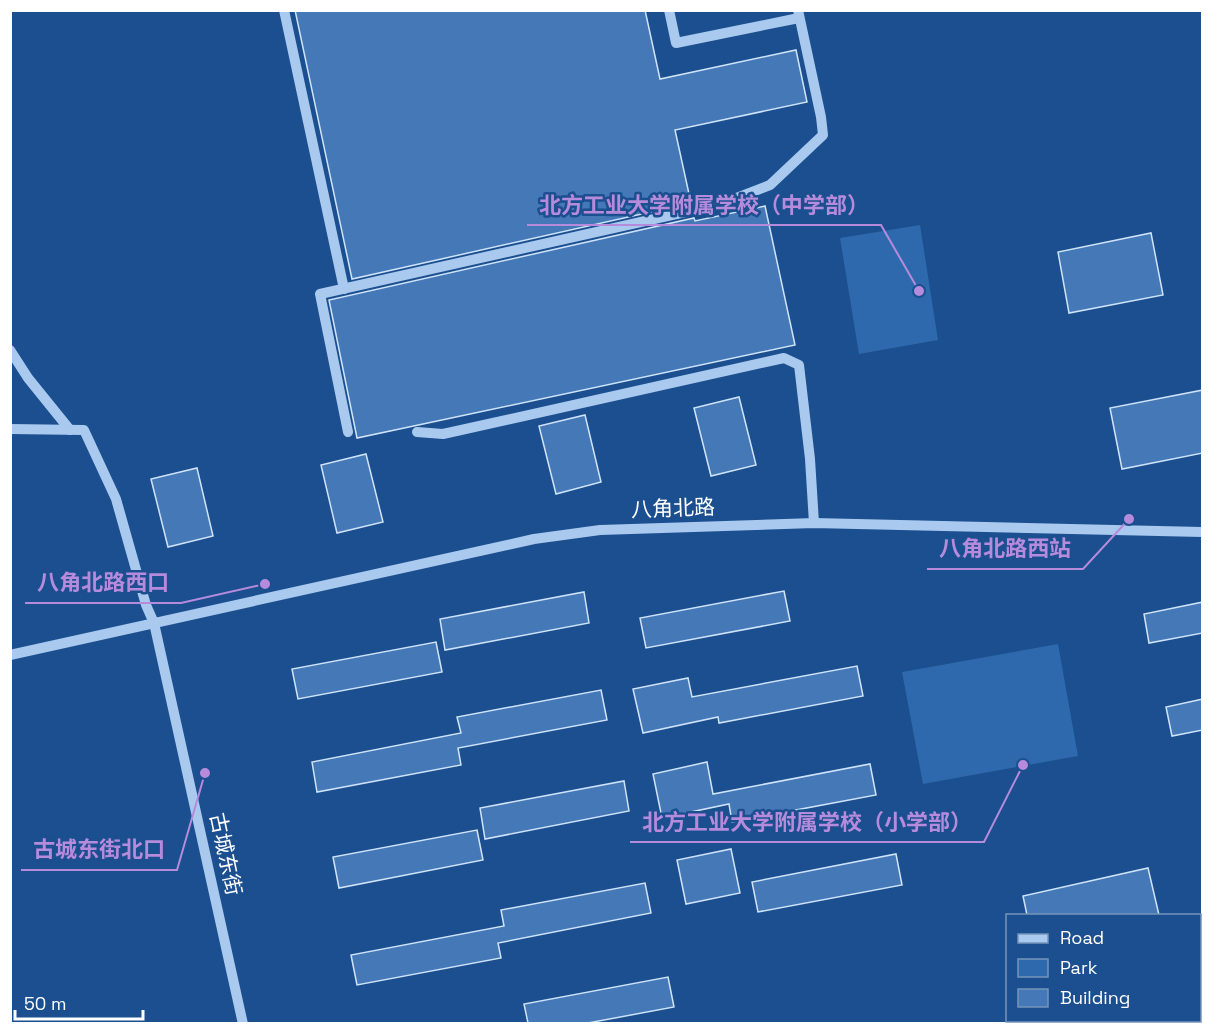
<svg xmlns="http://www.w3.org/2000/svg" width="1213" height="1034" viewBox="0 0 1213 1034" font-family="'Space Grotesk','Noto Sans SC',sans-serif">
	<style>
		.green { fill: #2e69ad }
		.building { fill: #4478b7; stroke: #cfe3fa; stroke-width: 1.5 }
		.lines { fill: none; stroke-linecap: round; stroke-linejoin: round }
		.minor { stroke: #a9c9ee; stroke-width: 10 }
		.labels { text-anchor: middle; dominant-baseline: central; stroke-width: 5; stroke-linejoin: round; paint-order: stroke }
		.street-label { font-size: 21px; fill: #fff; stroke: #1b4f8f }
		.leader { fill: none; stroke: #b68bdc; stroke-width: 2 }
		.callout-dot { fill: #b68bdc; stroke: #1b4f8f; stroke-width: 2 }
		.callout-label { font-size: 22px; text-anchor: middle; font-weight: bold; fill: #b68bdc; stroke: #1b4f8f; stroke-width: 5; stroke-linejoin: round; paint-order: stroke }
	</style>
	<rect width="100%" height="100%" fill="#1b4f8f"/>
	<g class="green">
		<path d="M 920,225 L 938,340 L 859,354 L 840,238 Z"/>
		<path d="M 1058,644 L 1078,756 L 923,784 L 902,672 Z"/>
	</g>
	<g class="building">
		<path d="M 295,10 L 645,10 L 660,79 L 796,50 L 807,102 L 675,130 L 691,203 L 352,279 Z"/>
		<path d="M 765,206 L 795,345 L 357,438 L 329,300 L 694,218 L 695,221 Z"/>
		<path d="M 1151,233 L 1163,295 L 1069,313 L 1058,252 Z"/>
		<path d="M 1203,390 L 1203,453 L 1122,469 L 1110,408 Z"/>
		<path d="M 739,397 L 756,465 L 711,476 L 694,408 Z"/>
		<path d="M 585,415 L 601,482 L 556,494 L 539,426 Z"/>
		<path d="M 366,454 L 383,522 L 337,533 L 321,465 Z"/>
		<path d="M 197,468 L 213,536 L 168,547 L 151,479 Z"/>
		<path d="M 784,591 L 790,621 L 646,648 L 640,618 Z"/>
		<path d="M 584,592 L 589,623 L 445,650 L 440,619 Z"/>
		<path d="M 1203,602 L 1203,633 L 1149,643 L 1144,614 Z"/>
		<path d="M 436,642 L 442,672 L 298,699 L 292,669 Z"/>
		<path d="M 857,666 L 863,696 L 719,723 L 718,717 L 643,733 L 633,689 L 688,678 L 692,697 Z"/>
		<path d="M 601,690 L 607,720 L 458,748 L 461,765 L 317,792 L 312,762 L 461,733 L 457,717 Z"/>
		<path d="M 1203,699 L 1203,730 L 1172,736 L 1166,707 Z"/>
		<path d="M 707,762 L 713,794 L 870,764 L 876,795 L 732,822 L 729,804 L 662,818 L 653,774 Z"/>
		<path d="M 624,781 L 629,811 L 485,839 L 480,808 Z"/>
		<path d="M 477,830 L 483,860 L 339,888 L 333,857 Z"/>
		<path d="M 731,849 L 740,893 L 686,904 L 677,860 Z"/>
		<path d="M 896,854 L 902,885 L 758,912 L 752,882 Z"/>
		<path d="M 1148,868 L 1159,915 L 1027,915 L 1023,896 Z"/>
		<path d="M 645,883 L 651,913 L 498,943 L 501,958 L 357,985 L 351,955 L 504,926 L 501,910 Z"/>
		<path d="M 668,977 L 674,1007 L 588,1023 L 528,1023 L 524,1004 Z"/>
	</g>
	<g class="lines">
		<g class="minor">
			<path d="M 284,10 L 344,289"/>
			<path d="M 669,10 L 676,43 L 799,18"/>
			<path d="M 10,350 L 28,378 L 70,430"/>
			<path d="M 10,429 L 84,430 L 116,499 L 146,605 L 154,623 L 243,1024"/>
			<path d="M 348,432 L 320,294 L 721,204 L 770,185 L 823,135 L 821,117 L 798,10"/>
			<path d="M 417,432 L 443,434 L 784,358 L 799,365 L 810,459 L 814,523"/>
			<path d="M 10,655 L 534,539 L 600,530 L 814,523 L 1202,532"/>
		</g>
	</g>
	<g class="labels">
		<g class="street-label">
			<text transform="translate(673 508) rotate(-2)">八角北路</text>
			<text transform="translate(226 854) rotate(78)">古城东街</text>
		</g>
	</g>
	<path class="leader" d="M919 291L881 225H527M1129 519L1083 569H927M265 584L181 603H25M1023 765L984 842H630M205 773L177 870H21"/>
	<g class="callout-dot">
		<circle cx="919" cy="291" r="6"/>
		<circle cx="1129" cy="519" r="6"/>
		<circle cx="265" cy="584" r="6"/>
		<circle cx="1023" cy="765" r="6"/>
		<circle cx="205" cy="773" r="6"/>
	</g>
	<g class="callout-label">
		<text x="704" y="213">北方工业大学附属学校（中学部）</text>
		<text x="1005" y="556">八角北路西站</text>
		<text x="103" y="590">八角北路西口</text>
		<text x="807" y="830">北方工业大学附属学校（小学部）</text>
		<text x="99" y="857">古城东街北口</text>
	</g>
	<rect width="1213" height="1034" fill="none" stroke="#ffffff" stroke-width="24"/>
	<rect x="1006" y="914" width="195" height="108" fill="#1b4f8f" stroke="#7695bc" stroke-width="1.5"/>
	<rect x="1018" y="934" width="30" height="9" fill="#a9c9ee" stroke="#7695bc" stroke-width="1.5"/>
	<text x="1060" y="944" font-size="18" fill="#ffffff">Road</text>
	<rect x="1018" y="959" width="30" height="18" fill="#2e69ad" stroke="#7695bc" stroke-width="1.5"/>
	<text x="1060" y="974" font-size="18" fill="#ffffff">Park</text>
	<rect x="1018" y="989" width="30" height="18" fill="#4478b7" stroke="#7695bc" stroke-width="1.5"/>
	<text x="1060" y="1004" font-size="18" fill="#ffffff">Building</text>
	<path d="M15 1010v9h128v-9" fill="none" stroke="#ffffff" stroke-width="3"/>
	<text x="24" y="1010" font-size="18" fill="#ffffff" stroke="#1b4f8f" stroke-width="4.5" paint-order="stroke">50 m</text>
</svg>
